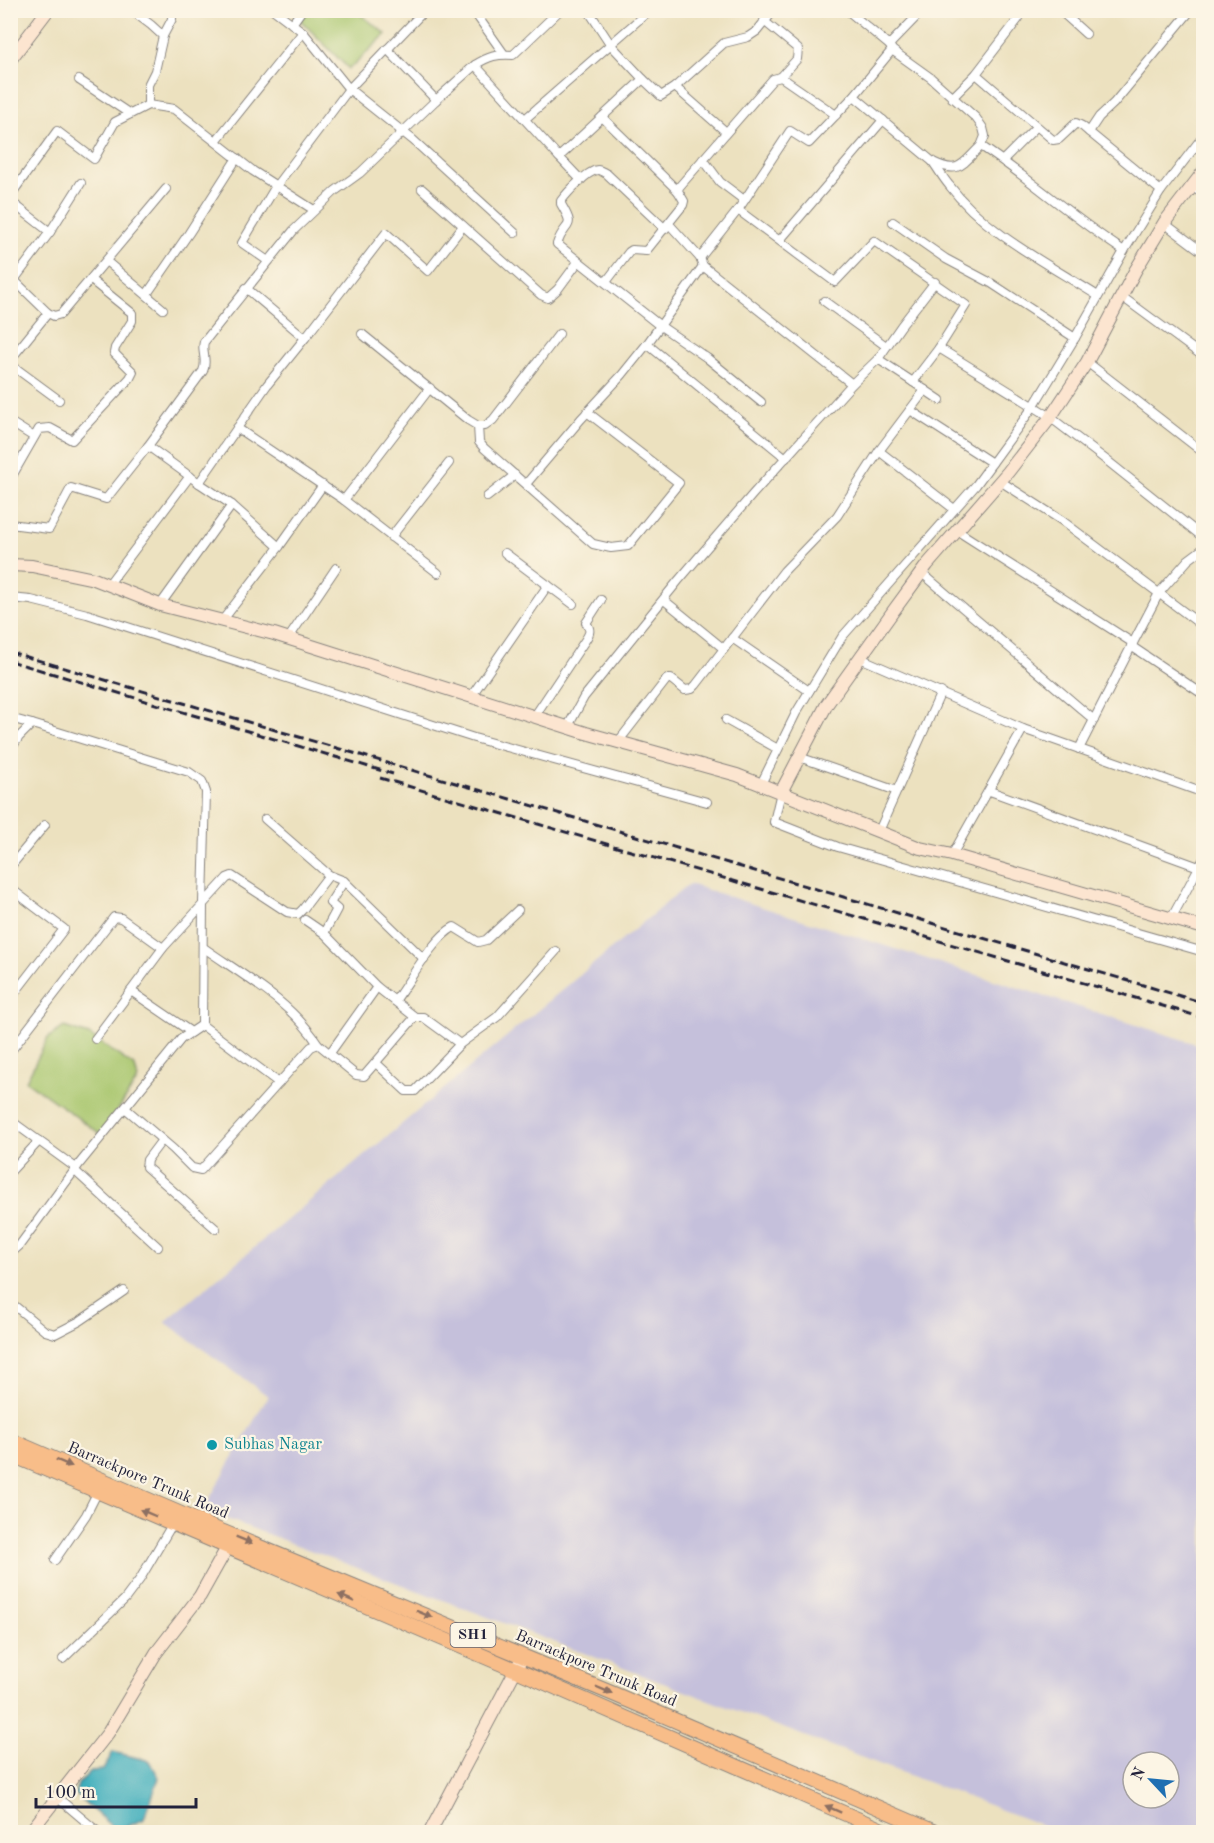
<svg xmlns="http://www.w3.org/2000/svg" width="1214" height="1843" viewBox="0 0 1214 1843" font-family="'Old Standard TT',serif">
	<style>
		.industrial { fill: #c5c0db; fill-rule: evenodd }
		.green { fill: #a8c66d; stroke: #657454; stroke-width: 1.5 }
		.water { fill: #3eadbc; stroke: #30687c; stroke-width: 1.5 }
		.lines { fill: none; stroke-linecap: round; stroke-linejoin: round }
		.street-casing { stroke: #87827d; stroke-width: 10 }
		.secondary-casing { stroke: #87827d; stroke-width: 14 }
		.primary-casing { stroke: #87827d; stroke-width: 16 }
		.street { stroke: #fff; stroke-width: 8 }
		.secondary { stroke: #fce5d0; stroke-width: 12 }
		.primary { stroke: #f8bd89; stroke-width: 14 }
		.rail { stroke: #22223b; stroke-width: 3; stroke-dasharray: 9 4.5; stroke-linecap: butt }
		.oneway { fill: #8d7062 }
		.culture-dot { fill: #0f9aa8; stroke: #fcf5e5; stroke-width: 2 }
		.labels { text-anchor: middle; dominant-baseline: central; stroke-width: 4.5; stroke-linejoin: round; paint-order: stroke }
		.shield { fill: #fcf5e5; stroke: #63616e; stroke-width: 1.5 }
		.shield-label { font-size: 15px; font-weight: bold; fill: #22223b }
		.culture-label { font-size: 16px; fill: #0d838f; stroke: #fcf5e5; text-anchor: start }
		.street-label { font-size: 16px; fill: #22223b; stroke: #fcf5e5 }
	</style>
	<rect width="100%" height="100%" fill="#fcf5e5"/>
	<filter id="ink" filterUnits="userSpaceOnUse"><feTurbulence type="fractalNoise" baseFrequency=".0167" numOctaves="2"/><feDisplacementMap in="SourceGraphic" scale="12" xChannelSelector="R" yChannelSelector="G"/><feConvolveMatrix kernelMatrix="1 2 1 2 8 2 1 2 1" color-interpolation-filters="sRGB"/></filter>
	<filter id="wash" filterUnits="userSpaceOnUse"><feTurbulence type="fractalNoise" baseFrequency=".008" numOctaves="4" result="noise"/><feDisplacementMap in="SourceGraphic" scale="24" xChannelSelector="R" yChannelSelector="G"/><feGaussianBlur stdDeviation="1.35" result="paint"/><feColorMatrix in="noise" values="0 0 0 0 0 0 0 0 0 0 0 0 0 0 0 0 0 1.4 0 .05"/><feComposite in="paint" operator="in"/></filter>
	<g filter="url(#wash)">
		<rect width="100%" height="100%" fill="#ece1bf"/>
		<path class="industrial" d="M 689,884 L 1203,1046 L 1203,1832 L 1060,1832 L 203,1510 L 268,1396 L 165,1322 ZM 1133,1762 L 1169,1762 L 1169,1798 L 1133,1798 Z"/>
		<g class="green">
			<path d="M 304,11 L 356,11 L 386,34 L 349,69 L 299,19 Z"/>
			<path d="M 64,1027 L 89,1035 L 135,1067 L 138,1079 L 102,1135 L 26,1081 L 48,1038 Z"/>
		</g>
		<path class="water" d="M 113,1752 L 150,1761 L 159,1778 L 144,1819 L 117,1831 L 75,1794 L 78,1784 L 91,1771 L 103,1770 Z"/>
	</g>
	<g filter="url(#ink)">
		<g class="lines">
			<g class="street-casing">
				<g id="street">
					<path d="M 131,10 L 151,25 L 163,36 L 155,71 L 148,85 L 148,105"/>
					<path d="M 274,10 L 303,32 L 349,89 L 425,10"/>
					<path d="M 473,10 L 504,54"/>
					<path d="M 588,10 L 611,45 L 643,79"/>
					<path d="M 847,10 L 889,45 L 923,10"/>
					<path d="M 1063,10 L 1065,15 L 1086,34"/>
					<path d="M 1191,10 L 1114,103 L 1099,117 L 1089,132 L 1161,191 L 1204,135"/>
					<path d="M 764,21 L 798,49 L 797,59 L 781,77"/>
					<path d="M 292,24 L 302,10"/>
					<path d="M 163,36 L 172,19 L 172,10"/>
					<path d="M 387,49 L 436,100 L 475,65 L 559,157 L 643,79 L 661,96 L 675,87 L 724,43 L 748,37 L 757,31 L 774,10"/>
					<path d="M 892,50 L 931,78 L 976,118 L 983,128 L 985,136 L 981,146 C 1031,179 1074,219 1124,251 L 1161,191"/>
					<path d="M 475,65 C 489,56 497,54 513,55 L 560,10"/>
					<path d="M 976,74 L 1053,140 L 1059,139 L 1076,123 L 1082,126 L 1089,132"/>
					<path d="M 79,80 L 130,114"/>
					<path d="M 675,87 L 726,132"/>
					<path d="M 854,96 L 933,162 C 960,175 962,164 981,146"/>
					<path d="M 952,98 L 976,74 L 1019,18"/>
					<path d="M 602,117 L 678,191"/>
					<path d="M 525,119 L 650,10"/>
					<path d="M 216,141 L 303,32"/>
					<path d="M 559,157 L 581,180"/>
					<path d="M 703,159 L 720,182 L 744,200"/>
					<path d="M 1003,160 L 1036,127"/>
					<path d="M 933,162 C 938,169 943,178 949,185 C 985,233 1048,264 1098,296"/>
					<path d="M 1192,186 L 1204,195"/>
					<path d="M 422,189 L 541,295 L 548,298 L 558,289 L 578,262"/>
					<path d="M 10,196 L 57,131 L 94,159 L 115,122 L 148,105 L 174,109 L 253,171 L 314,210"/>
					<path d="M 10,201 L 50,232 L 81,183"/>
					<path d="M 738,210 L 835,282 L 874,241 L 966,305 L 939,348 L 1046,414 L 1110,463 L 1204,538"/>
					<path d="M 893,222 L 946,259 L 991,283 L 1075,338 L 1124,251"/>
					<path d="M 1164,223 L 1204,253"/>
					<path d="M 669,224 L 700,258 L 703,266 L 852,384"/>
					<path d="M 665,229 L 607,174 C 604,173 601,170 598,170 C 588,170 567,193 561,201 L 561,204 C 577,231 565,220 557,244 L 659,325 L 707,358 L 761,402"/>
					<path d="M 780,240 L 883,120"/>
					<path d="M 700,258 L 738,210 L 790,131 L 809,143 L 854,96 L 892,50 L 890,46"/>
					<path d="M 106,261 L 163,309"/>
					<path d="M 268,261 L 242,243 L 276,186 L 349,89 L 413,140 L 515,233"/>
					<path d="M 14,280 L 48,313 L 54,316 L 61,314 L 166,189"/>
					<path d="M 606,282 L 629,252 L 632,250 L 646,251 L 683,205 L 684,201 L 678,191 L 679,187 L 773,79 L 781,77 L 836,115"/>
					<path d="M 11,284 L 50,232"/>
					<path d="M 246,288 L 305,338"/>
					<path d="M 147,294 L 189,233 L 237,158"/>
					<path d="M 1121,296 L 1204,357"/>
					<path d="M 824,301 L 886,346"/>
					<path d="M 362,334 L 468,420 L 478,426 L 485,426 L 493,420 L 559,334"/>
					<path d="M 647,344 L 786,458"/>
					<path d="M 939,348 L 913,382 L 940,400"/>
					<path d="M 878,359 L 913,382"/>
					<path d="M 10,360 L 48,313"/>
					<path d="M 1087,362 L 1204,453"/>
					<path d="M 10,364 L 59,400"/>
					<path d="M 910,410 L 992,463"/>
					<path d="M 10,422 L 34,437"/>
					<path d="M 478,426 L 479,442 L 484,448 L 593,544 L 611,548 L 628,546 L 679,483 L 587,412"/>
					<path d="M 237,428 L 344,500 L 430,388"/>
					<path d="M 148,446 L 199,483 L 267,385 L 305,338 L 386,233 L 428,271 L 463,226"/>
					<path d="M 879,451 L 954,509"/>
					<path d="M 10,475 L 12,476 L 39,429 L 50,428 L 72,440 L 130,378 L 133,372 L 114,353 L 115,348 L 132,321 L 132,313 L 91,280"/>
					<path d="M 1000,481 L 1061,520 L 1204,627"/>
					<path d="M 199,483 L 232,505 L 279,547"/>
					<path d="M 526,484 L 581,419 L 622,375 L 647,344 L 703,266"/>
					<path d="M 487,497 L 515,475"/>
					<path d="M 344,500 L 438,573"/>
					<path d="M 10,524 L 49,529 L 71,488 L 106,499 L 148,446 L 203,371 C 208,360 201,352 204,342 L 294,230 L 335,191 L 360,173 L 436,100"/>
					<path d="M 956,530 L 1133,643 L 1159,593 L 1188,560 L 1204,548"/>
					<path d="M 391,537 L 449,463"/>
					<path d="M 505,553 L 573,604"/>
					<path d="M 922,573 L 1094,720"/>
					<path d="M 108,585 L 190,476"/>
					<path d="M 10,598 L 31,600 L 87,614 L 474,738 L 707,802"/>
					<path d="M 664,600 L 724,649"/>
					<path d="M 160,605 L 232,505"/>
					<path d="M 222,621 L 279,547 L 323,485"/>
					<path d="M 732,638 L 809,691"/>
					<path d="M 288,639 L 336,568"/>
					<path d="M 1131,646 L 1204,695"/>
					<path d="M 860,658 L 1023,729 L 1204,793"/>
					<path d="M 470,698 L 548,585"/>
					<path d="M 534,717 L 586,639 C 590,633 591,629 586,623 L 601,600"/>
					<path d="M 10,718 L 32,724"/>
					<path d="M 726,720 L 778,749"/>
					<path d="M 567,728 L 584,697 L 678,581 L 753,494 L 852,384 L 878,359 L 901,326 L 935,282"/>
					<path d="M 1203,731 L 1204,730"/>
					<path d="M 618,742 L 667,679 L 671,679 L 685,690 L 692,689 L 696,685 L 784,571 L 837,516 L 879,451 L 925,390"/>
					<path d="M 1079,749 L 1133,643"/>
					<path d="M 10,750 L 19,737 L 32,724 L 189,772 L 202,781 L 206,792 L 203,903 L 202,1025"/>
					<path d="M 799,757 L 897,791"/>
					<path d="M 761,784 L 796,713 L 842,637 L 976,485 L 1033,407 L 1075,338"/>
					<path d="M 990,791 L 1199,867 L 1204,859"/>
					<path d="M 781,792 L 774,822 L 838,847 L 1204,952"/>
					<path d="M 265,819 L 329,875 L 344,881 L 424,959"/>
					<path d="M 879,831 L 941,692"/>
					<path d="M 952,855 L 1023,729"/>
					<path d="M 10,867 L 45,825"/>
					<path d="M 10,888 L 64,929 L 10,999"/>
					<path d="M 1171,919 L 1199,867"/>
					<path d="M 305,920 L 324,933 L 337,909 L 330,903 L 344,881"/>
					<path d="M 324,933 L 377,987 L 415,1017"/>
					<path d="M 204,948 C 244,976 291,1002 318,1044"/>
					<path d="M 131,991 L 191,1032"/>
					<path d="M 395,1001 C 409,982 434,937 454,927 L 478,942 L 486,940 L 518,910"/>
					<path d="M 95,1039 L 163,948 L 227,878 L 232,876 L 287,912 L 298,914 L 303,909 L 329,875"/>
					<path d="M 10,1052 L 114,917 L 121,918 L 163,948"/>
					<path d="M 330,1053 L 377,987"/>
					<path d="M 376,1063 L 406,1091 L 415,1091 L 460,1044 L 497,1017 L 556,951"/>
					<path d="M 125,1108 L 173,1149 L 192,1168 L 201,1170 L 311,1047 L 318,1044 L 356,1075 L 364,1076 L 415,1017 L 423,1017 L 460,1044"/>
					<path d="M 10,1120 L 76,1168"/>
					<path d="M 162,1140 L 147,1160 L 146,1167 L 216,1229"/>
					<path d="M 74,1170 L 158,1247"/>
					<path d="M 10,1172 L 39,1141"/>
					<path d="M 10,1254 L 19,1246 L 80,1163 L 181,1039 L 202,1025 L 279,1083"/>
					<path d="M 10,1302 L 45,1331 L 55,1334 L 80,1321 L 124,1291"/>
					<path d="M 55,1560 L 86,1515 L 98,1491"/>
					<path d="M 63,1659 L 125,1599 L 140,1579 L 173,1523"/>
					<path d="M 58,1798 L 98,1832"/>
				</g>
			</g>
			<g class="secondary-casing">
				<g id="secondary">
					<path d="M 10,60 L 48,10"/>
					<path d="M 10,565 L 32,566 L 94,579 L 160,605 L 274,634 L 586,733 L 737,775 L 920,848 L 952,855 L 1204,928"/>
					<path d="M 781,792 L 827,704 L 894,610 L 927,565 L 1008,472 L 1050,418 L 1087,362 L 1135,271 L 1164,223 L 1204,171"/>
					<path d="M 30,1832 L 108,1733 L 156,1653 L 200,1596 L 228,1546"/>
					<path d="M 430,1832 L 523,1656"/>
				</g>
			</g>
			<g class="primary-casing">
				<g id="primary">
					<path d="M 10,1440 L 209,1526 L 616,1695 L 935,1832"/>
					<path d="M 10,1454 L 516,1670 L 887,1832"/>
				</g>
			</g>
			<use href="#street" class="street"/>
			<use href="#secondary" class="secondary"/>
			<use href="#primary" class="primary"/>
			<g class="rail">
				<path d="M 10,652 L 1204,1003"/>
				<path d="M 10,661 L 393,774"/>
				<path d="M 380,778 L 1204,1018"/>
			</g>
		</g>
		<defs><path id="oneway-solid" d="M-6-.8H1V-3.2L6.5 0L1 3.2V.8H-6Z" transform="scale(1.5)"/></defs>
		<g class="oneway">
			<use href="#oneway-solid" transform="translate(64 1463) rotate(23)"/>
			<use href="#oneway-solid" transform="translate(148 1513) rotate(-157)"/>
			<use href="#oneway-solid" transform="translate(244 1540) rotate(22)"/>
			<use href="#oneway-solid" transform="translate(346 1598) rotate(-156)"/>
			<use href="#oneway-solid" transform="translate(424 1614) rotate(23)"/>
			<use href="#oneway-solid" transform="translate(604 1690) rotate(23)"/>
			<use href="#oneway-solid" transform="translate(833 1809) rotate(-156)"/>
		</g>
	</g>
	<circle class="culture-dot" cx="212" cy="1445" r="6"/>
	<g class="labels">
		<rect class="shield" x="450.5" y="1623" width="45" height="24" rx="4.5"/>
		<g class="shield-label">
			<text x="473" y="1635">SH1</text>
		</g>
		<g class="culture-label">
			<text x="224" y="1445">Subhas Nagar</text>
		</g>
		<g class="street-label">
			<text transform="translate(148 1481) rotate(23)">Barrackpore Trunk Road</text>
			<text transform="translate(596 1669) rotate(23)">Barrackpore Trunk Road</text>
		</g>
	</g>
	<rect width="1214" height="1843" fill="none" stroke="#fcf5e5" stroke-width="36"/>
	<g transform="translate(1151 1780) rotate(296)"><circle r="28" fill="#fcf5e5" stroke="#a5a1a1" stroke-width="1.5"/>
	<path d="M0-4.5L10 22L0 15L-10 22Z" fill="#1f6fb2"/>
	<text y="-9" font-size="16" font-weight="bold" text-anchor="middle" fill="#22223b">N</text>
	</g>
	<path d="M36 1798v9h160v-9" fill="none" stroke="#22223b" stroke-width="3"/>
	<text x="45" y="1798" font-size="18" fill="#22223b" stroke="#fcf5e5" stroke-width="4.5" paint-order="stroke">100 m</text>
</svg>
